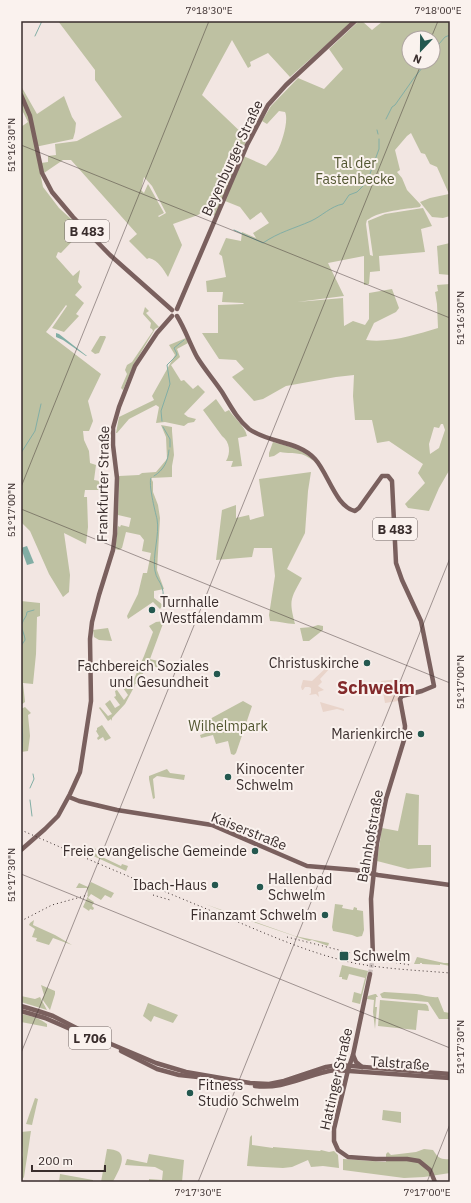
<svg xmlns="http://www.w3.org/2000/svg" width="471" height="1203" viewBox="0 0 471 1203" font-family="'IBM Plex Sans',sans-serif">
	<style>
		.green { fill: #bec1a2; fill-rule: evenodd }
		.plaza { fill: #e9d4ca }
		.water { fill: #82aea5 }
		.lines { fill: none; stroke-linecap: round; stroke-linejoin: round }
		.stream { stroke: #82aea5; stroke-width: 1 }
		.major-tunnel { stroke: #cdc1be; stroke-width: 4.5; stroke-dasharray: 4.5 2; stroke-linecap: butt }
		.major { stroke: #7a605e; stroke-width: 4.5 }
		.rail { stroke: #392d2c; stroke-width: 1; stroke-dasharray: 1 3; stroke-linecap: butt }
		.ticks { fill: none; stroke: #392d2c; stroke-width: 1; stroke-opacity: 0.45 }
		.poi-dot { fill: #24584f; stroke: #faf2ee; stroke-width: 1.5 }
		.labels { text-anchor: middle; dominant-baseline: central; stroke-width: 4; stroke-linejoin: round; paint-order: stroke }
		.shield { fill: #faf2ee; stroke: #736866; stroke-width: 1 }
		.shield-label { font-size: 13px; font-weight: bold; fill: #392d2c }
		.street-label { font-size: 14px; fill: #392d2c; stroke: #faf2ee }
		.park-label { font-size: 14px; fill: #525631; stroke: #faf2ee }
		.poi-label { font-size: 14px; fill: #392d2c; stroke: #faf2ee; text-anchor: end }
		.district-label { font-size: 18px; font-weight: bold; fill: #832a2b; stroke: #faf2ee }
		.neatline { fill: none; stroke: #392d2c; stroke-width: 1.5 }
		.ticks-label { font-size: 10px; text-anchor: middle; fill: #392d2c }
	</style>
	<rect width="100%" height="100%" fill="#f2e6e2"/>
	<g class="green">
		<path d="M 58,21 L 353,21 L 290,77 L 268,53 L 250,62 L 251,66 L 248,68 L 232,40 L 202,95 L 247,138 L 241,155 L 266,166 C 270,161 275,156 278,150 C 282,142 289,120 285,112 L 279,111 L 267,124 L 262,121 L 271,106 L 298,78 L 324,89 L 343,69 L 329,49 L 359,21 L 362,21 L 372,30 L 383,21 L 450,21 L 450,216 L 443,218 L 432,217 L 420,202 L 430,198 L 449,194 L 437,167 L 430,164 L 425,154 L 421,153 L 411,133 L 407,136 L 395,150 L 400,170 L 397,172 L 402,178 L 407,190 L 421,205 L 420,207 C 406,209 380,211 369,219 C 366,220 367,221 366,224 L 370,255 L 373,256 L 368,221 L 385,214 L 423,208 L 432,226 L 421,229 L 425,252 L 379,256 L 380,271 L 370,272 L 369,284 L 364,285 L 364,256 L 328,263 L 344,296 L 297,302 L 343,298 L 344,326 L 353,321 L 365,325 L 369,319 L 369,293 L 392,289 L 399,308 L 396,312 L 374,323 L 366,340 C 390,343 415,335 438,328 L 437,304 L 435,292 L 438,291 L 437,285 L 450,284 L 450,469 L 439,488 L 429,511 L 408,508 L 405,504 L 425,483 L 418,473 L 423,464 L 389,441 L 377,443 L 372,420 L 355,420 L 353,396 L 354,375 L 336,377 L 286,386 L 263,399 L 254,401 L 232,377 L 244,369 L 236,360 L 219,359 L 202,333 L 218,333 L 218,305 L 244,304 L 243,303 L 222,302 L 223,292 L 207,292 L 206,281 L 226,277 L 222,256 L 219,254 L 226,238 L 241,241 L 242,232 L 256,238 L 253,233 L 269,223 L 261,212 L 250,220 L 240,207 L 225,201 L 215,216 L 206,209 L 198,215 L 173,224 L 182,245 L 168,277 C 163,269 159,261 149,258 L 147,259 L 129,241 L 137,234 L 71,160 L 63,160 L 44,173 L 41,163 L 48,162 L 48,156 L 56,155 L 55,144 L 77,141 L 122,117 L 95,80 L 95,70 ZM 409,38 L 433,38 L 433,62 L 409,62 ZM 144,177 L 152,186 L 166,213 L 159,217 L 158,216 L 164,213 L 148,184 L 144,193 L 141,190 ZM 441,424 L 443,424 L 445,430 L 439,448 L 430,454 L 429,444 L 434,427 L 439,428 Z"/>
		<path d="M 21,86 L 37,114 L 64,96 L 72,117 L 76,123 L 75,132 L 73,139 L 35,147 L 43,187 L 59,208 L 83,230 L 61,253 L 58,252 L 56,257 L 73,276 L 80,270 L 78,282 L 82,287 L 75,295 L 84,303 L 76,314 L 79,316 L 64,332 L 52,328 L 67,306 L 66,305 L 50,327 L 46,332 L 101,374 L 88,401 L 93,421 L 89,431 L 83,431 L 84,440 L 89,451 L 90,463 L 96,465 L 94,480 L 105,482 L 104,490 L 85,490 L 84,497 L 87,497 L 88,527 L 86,544 L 64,533 L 70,575 L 69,592 L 63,597 L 49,574 L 30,531 L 21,522 L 21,127 L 28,122 L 21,108 Z"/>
		<path d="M 450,243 L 450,275 L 439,274 L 437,246 Z"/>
		<path d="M 145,307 L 149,311 L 146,313 L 159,327 L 155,329 L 134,364 L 123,390 L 121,388 L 127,374 L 125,370 L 127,365 L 132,362 L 153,331 L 152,329 L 150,328 L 151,323 L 143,314 Z"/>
		<path d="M 100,336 L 105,336 L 106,337 L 99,353 L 95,354 L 91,351 Z"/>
		<path d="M 186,338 L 188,343 L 177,349 L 180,357 L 171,365 L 181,381 L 184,380 L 193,389 L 198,385 L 205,392 L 184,414 L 188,417 L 196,419 L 194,422 L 188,423 L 184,426 L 165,422 L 156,423 L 159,407 L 156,405 L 129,419 L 117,433 L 116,433 L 119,417 L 154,400 L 152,396 L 175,355 L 169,345 Z"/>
		<path d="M 216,399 L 225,412 L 229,410 C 234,418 245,426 247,436 L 238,438 L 242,466 L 231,467 L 233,461 L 226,461 C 231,453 230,442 222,436 L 203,410 Z"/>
		<path d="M 161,425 L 172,427 L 172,431 L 174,455 L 172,466 L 172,477 L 151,478 L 153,482 L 153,492 L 158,505 L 160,518 L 157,570 L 164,589 L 154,591 L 154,598 L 163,605 L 160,609 L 153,602 L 128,619 L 127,616 L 138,594 L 143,573 L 147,573 L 151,553 L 142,551 L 144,540 L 140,535 L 126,532 L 122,548 L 119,550 L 115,549 L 118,526 L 120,527 L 121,525 L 129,527 L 131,518 L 118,515 L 119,476 L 139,475 L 142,473 L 156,472 L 167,459 L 166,437 Z"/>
		<path d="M 273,442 L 298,449 L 310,457 L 315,462 C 300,450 297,455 280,452 L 274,456 L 269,457 L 269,453 Z"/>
		<path d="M 311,472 L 308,491 L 305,533 L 287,569 L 302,578 C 290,600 289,600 295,624 C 286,624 279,621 270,621 L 269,615 L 275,576 L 272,548 L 254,548 L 252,557 L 216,560 L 222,510 L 236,505 L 236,518 L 249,515 L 250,520 L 264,516 L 259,479 Z"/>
		<path d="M 21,601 L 40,603 L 40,616 L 37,617 L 36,654 L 33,684 L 23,683 L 25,702 L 21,705 Z"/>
		<path d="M 164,621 L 150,659 L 178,666 L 176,670 L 162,670 L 148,663 L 146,670 L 139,678 L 142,684 L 135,684 L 134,688 L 131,686 L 144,656 L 153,632 L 149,626 L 156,622 Z"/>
		<path d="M 318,625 L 323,626 L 323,630 L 309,641 L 303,641 L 300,628 L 312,627 Z"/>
		<path d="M 108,628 L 112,641 L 99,640 L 94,637 L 93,630 Z"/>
		<path d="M 115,680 L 133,689 L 125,704 L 112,718 L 112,721 L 111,719 L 108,721 L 99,708 L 100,707 L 108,716 L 112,714 L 105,704 L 110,700 L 115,708 L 120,705 L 114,697 L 116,696 L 115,691 L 117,690 L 124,700 L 128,695 C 124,689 121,684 113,683 L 110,686 L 109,684 Z"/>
		<path d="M 243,701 L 252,706 L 236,753 L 234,755 L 231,754 L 228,741 L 216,744 L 213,735 L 201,738 L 200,735 L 211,731 L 208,720 Z"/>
		<path d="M 25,707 L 31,713 L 28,715 L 30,736 L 28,751 L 21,752 L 21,709 Z"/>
		<path d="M 102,725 L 111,738 L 105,741 L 103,737 L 98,740 L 97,738 L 99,736 L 96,731 L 97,730 L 97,728 Z"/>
		<path d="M 167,769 L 170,773 L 185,775 L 184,780 L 157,776 L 153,779 L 155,798 L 153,799 L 149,779 L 149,776 Z"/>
		<path d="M 406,793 L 419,795 L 418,845 L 431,845 L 431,867 L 408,869 L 377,861 L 382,828 L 398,831 Z"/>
		<path d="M 93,847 L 96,849 L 94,853 L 99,855 L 100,854 L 100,856 L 121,866 L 122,864 L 128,866 L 126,871 L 89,854 Z"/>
		<path d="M 91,882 L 114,893 L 111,898 L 105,895 L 101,900 L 91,894 L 88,898 L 94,902 L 92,906 L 94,908 L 93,910 L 90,909 L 89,911 L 83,907 L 88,896 L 87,888 L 76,888 L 79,883 L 88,887 Z"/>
		<path d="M 205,904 L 295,936 L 329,943 L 328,946 L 312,940 L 309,941 L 239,917 L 238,919 L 232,917 L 231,914 Z"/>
		<path d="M 335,904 L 343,905 L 342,908 L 353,910 L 354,907 L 357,908 L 357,910 L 363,911 L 364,930 L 362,936 L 357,937 L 352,935 L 333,931 L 332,927 Z"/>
		<path d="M 34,920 L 33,925 L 55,935 L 72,945 L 53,938 L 49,945 L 36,941 L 37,938 L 32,937 L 35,929 L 29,925 L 30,923 Z"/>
		<path d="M 417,957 L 444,963 L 450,963 L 450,966 L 440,964 L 440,965 L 422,964 L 422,963 L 420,963 L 420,964 L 414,964 Z"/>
		<path d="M 342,965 L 368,971 L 360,1004 L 352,1002 L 354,992 L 361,994 L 365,978 L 349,974 L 347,980 L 342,979 L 342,977 L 339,977 Z"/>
		<path d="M 41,985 L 55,991 L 55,994 L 50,1010 L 42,999 L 44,995 Z"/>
		<path d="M 384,992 C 395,993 405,993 416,994 C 424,995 431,998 438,997 L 444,1012 L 450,1013 L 450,1019 L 439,1019 L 428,1002 L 382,998 L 380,994 Z"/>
		<path d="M 375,994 L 376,994 L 378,997 L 376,997 L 375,1007 L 377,1007 L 375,1029 L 373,1012 L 374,1000 L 367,999 L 368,996 Z"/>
		<path d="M 21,996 L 35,999 L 40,997 L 47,1010 L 21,1002 Z"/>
		<path d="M 380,1000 L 426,1004 L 428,1006 L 429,1011 L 418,1010 L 416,1030 L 378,1026 Z"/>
		<path d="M 148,1003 L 178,1015 L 173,1023 L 154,1016 L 151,1022 L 143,1016 Z"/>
		<path d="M 21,1014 C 31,1016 39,1018 47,1024 L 47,1027 L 21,1022 Z"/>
		<path d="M 35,1098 L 38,1099 L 32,1125 L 26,1124 Z"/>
		<path d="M 383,1110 L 401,1112 L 401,1123 L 382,1120 Z"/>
		<path d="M 31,1131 L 24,1177 L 21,1181 L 21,1164 L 23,1155 L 21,1132 Z"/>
		<path d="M 252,1135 L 252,1145 L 273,1148 L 273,1147 L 320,1151 L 321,1150 L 329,1152 L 334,1151 L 338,1155 L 339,1168 L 323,1166 L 311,1167 L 308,1160 L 292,1167 L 283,1168 L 247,1166 L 250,1137 Z"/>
		<path d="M 107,1149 C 111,1149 116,1150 119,1152 C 127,1159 116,1175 113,1182 L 101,1182 Z"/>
		<path d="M 424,1149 L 433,1150 C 438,1158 441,1160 450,1159 L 450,1173 L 424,1177 L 404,1178 L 343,1170 L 343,1159 L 386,1162 L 386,1154 L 388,1152 L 391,1155 L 416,1152 Z"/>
		<path d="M 149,1154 L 184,1160 L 182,1182 L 149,1182 L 149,1179 L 162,1180 L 163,1171 L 155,1167 L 125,1165 L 127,1159 L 147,1163 Z"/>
		<path d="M 60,1174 L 93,1180 L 93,1182 L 59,1182 Z"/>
	</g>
	<g class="plaza">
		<path d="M 348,657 L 348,661 L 331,667 L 320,679 L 322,682 L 318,686 L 324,690 L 318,692 L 319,697 L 316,694 L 309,695 L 311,693 L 311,688 L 309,687 L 305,687 L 303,690 L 302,690 L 301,687 L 303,680 L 312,681 L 328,666 L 328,664 Z"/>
		<path d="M 398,679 L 401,693 L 398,696 L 398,701 L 385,703 L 381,681 Z"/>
		<path d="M 320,702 L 344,709 L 344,711 L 337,709 L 323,712 Z"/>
	</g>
	<g class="water">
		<path d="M 56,333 L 59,334 L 87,356 L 86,356 L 63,340 L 56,337 Z"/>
		<path d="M 27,546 L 34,563 L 27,565 L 21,548 Z"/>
	</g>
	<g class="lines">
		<g class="stream">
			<path d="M 35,36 L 42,21"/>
			<path d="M 433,51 L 445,37 L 450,35"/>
			<path d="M 386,119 L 392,107 L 395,105 L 414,78 L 427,62"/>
			<path d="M 377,130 L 378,134"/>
			<path d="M 234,230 L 263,243 C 279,232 293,229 311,221 C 322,216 331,206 343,204 L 349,195 L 357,192 L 367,182 L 379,149 L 379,139"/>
			<path d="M 162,421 L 161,411 L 170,384 L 167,365 L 176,356 L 177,354 L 174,348 L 184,340"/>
			<path d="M 163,427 L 170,439 L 170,447"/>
			<path d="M 21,453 L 35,431 L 41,404"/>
			<path d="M 154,476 C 164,470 168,461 169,450"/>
			<path d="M 151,478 C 148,483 155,511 157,519 C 160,534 152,556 155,571 C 156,578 160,581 162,587 C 164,593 163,600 163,606"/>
			<path d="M 21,646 L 25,640 C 25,635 21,629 22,624 C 23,619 27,617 27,612 L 34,610"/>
			<path d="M 21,721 C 23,728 23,742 22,750"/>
			<path d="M 30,788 L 34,779 L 33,774"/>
			<path d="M 30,800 L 32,816"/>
		</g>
		<path class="major-tunnel" d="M 370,974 L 373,957"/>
		<g class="major">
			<path d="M 21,95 L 30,116 L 42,173 L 52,192 L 73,217 L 110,255 L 172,310"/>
			<path d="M 177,309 L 247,145 L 268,105 L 286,85 L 355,21"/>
			<path d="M 177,316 C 185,329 190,344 197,357 C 205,370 214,380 222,392 C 230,405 237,419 249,429 C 270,444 297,440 315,459 C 328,473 336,507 355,511 L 359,508 L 382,476 L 388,476 L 392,481 L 396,563 L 402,580 L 421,621 L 434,686 L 422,691 L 402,696 L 400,699 L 405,726 L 404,740 L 386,799 L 377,843 L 371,899 L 373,957"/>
			<path d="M 69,797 L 79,801 L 117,810 L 212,825 L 307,866 L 355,870 L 378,875 L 450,885"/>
			<path d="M 21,850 L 45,829 L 58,816 L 70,794 L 80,772 L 91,701 L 90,639 L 92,622 L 99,595 L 113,550 L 115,534 L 117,478 L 113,445 L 113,428 L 119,407 L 135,366 L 157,333 L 172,316"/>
			<path d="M 370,974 L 353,1055 L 348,1070 L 334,1129 L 334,1141 L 338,1150 L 348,1157 L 376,1159 L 407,1159 L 419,1161 L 430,1170 L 435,1182"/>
			<path d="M 21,1006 L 38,1011 L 53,1016 L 92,1036 L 156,1063 L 186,1072 L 250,1083 L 269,1084 L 284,1081 L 326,1067 L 339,1065 L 450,1074"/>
			<path d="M 21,1011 L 45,1018 L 84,1035"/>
			<path d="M 121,1051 L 157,1069 L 179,1075 L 198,1077"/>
			<path d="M 353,1055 L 356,1062 L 362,1067"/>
			<path d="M 255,1086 C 284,1090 307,1074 335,1070 L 450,1078"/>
		</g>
		<g class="rail">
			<path d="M 21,830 C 87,859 153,887 219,914 C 260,931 301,950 345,961 C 379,969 415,970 450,973"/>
			<path d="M 153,895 L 170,900"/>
			<path d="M 21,921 L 52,905 L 88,895"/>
			<path d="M 287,937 L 375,959 L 410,965"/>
		</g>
	</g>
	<path class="ticks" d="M 431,38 L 438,21M 21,145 L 450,318M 21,487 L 209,21M 21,509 L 450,683M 21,874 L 450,1048M 21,1053 L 422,62M 198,1182 L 450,558M 427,1182 L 450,1124"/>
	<g class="poi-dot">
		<circle cx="152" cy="610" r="4"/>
		<circle cx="367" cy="663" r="4"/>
		<circle cx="217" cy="674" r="4"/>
		<circle cx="421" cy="734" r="4"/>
		<circle cx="228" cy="777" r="4"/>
		<circle cx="255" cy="851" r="4"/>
		<circle cx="215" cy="885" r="4"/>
		<circle cx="260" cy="887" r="4"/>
		<circle cx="325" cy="915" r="4"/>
		<rect x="339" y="951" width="10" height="10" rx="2"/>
		<circle cx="190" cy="1093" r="4"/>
	</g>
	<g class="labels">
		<g class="shield">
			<rect x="65" y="220" width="44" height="22" rx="3"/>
			<rect x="373" y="518" width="44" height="22" rx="3"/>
			<rect x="69" y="1027" width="42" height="22" rx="3"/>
		</g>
		<g class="shield-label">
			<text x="87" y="231">B 483</text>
			<text x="395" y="529">B 483</text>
			<text x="90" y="1038">L 706</text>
		</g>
		<g class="street-label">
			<text transform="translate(232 158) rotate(-65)">Beyenburger Straße</text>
			<text transform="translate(103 484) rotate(-89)">Frankfurter Straße</text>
			<text transform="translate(249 831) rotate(22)">Kaiserstraße</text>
			<text transform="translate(370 836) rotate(-80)">Bahnhofstraße</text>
			<text transform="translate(400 1063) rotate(4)">Talstraße</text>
			<text transform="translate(336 1079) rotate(-77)">Hattinger Straße</text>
		</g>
		<g class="park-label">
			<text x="355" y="163">Tal der<tspan x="355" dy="16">Fastenbecke</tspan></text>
			<text x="228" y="726">Wilhelmpark</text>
		</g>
		<g class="poi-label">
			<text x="160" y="602" text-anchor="start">Turnhalle<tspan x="160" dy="16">Westfalendamm</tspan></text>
			<text x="359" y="663">Christuskirche</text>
			<text x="209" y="666">Fachbereich Soziales<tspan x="209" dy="16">und Gesundheit</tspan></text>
			<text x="413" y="734">Marienkirche</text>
			<text x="236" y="769" text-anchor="start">Kinocenter<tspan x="236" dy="16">Schwelm</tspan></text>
			<text x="247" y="851">Freie evangelische Gemeinde</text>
			<text x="268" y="879" text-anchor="start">Hallenbad<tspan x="268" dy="16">Schwelm</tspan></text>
			<text x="207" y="885">Ibach-Haus</text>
			<text x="317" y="915">Finanzamt Schwelm</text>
			<text x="353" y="956" text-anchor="start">Schwelm</text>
			<text x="198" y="1085" text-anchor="start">Fitness<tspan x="198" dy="16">Studio Schwelm</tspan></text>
		</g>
		<g class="district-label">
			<text x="376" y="687">Schwelm</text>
		</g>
	</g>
	<rect width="471" height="1203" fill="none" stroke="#faf2ee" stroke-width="44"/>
	<g transform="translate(421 50) rotate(202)"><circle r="19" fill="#faf2ee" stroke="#ada3a0"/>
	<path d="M0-3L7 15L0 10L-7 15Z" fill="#24584f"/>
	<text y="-6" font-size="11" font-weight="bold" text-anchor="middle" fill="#392d2c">N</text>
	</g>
	<path d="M32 1165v6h73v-6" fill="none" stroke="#392d2c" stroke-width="2"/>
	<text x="38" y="1165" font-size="12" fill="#392d2c" stroke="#faf2ee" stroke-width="3" paint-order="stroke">200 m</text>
	<rect x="22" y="22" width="427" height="1159" class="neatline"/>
	<g class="ticks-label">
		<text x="209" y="14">7°18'30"E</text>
		<text x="438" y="14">7°18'00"E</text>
		<text transform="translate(11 145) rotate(-90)" y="4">51°16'30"N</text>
		<text transform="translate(460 318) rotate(-90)" y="4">51°16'30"N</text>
		<text transform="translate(11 510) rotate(-90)" y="4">51°17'00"N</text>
		<text transform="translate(460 682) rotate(-90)" y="4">51°17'00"N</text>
		<text transform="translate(11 875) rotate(-90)" y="4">51°17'30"N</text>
		<text transform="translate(460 1047) rotate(-90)" y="4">51°17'30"N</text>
		<text x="198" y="1196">7°17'30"E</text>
		<text x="427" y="1196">7°17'00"E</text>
	</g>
</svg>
